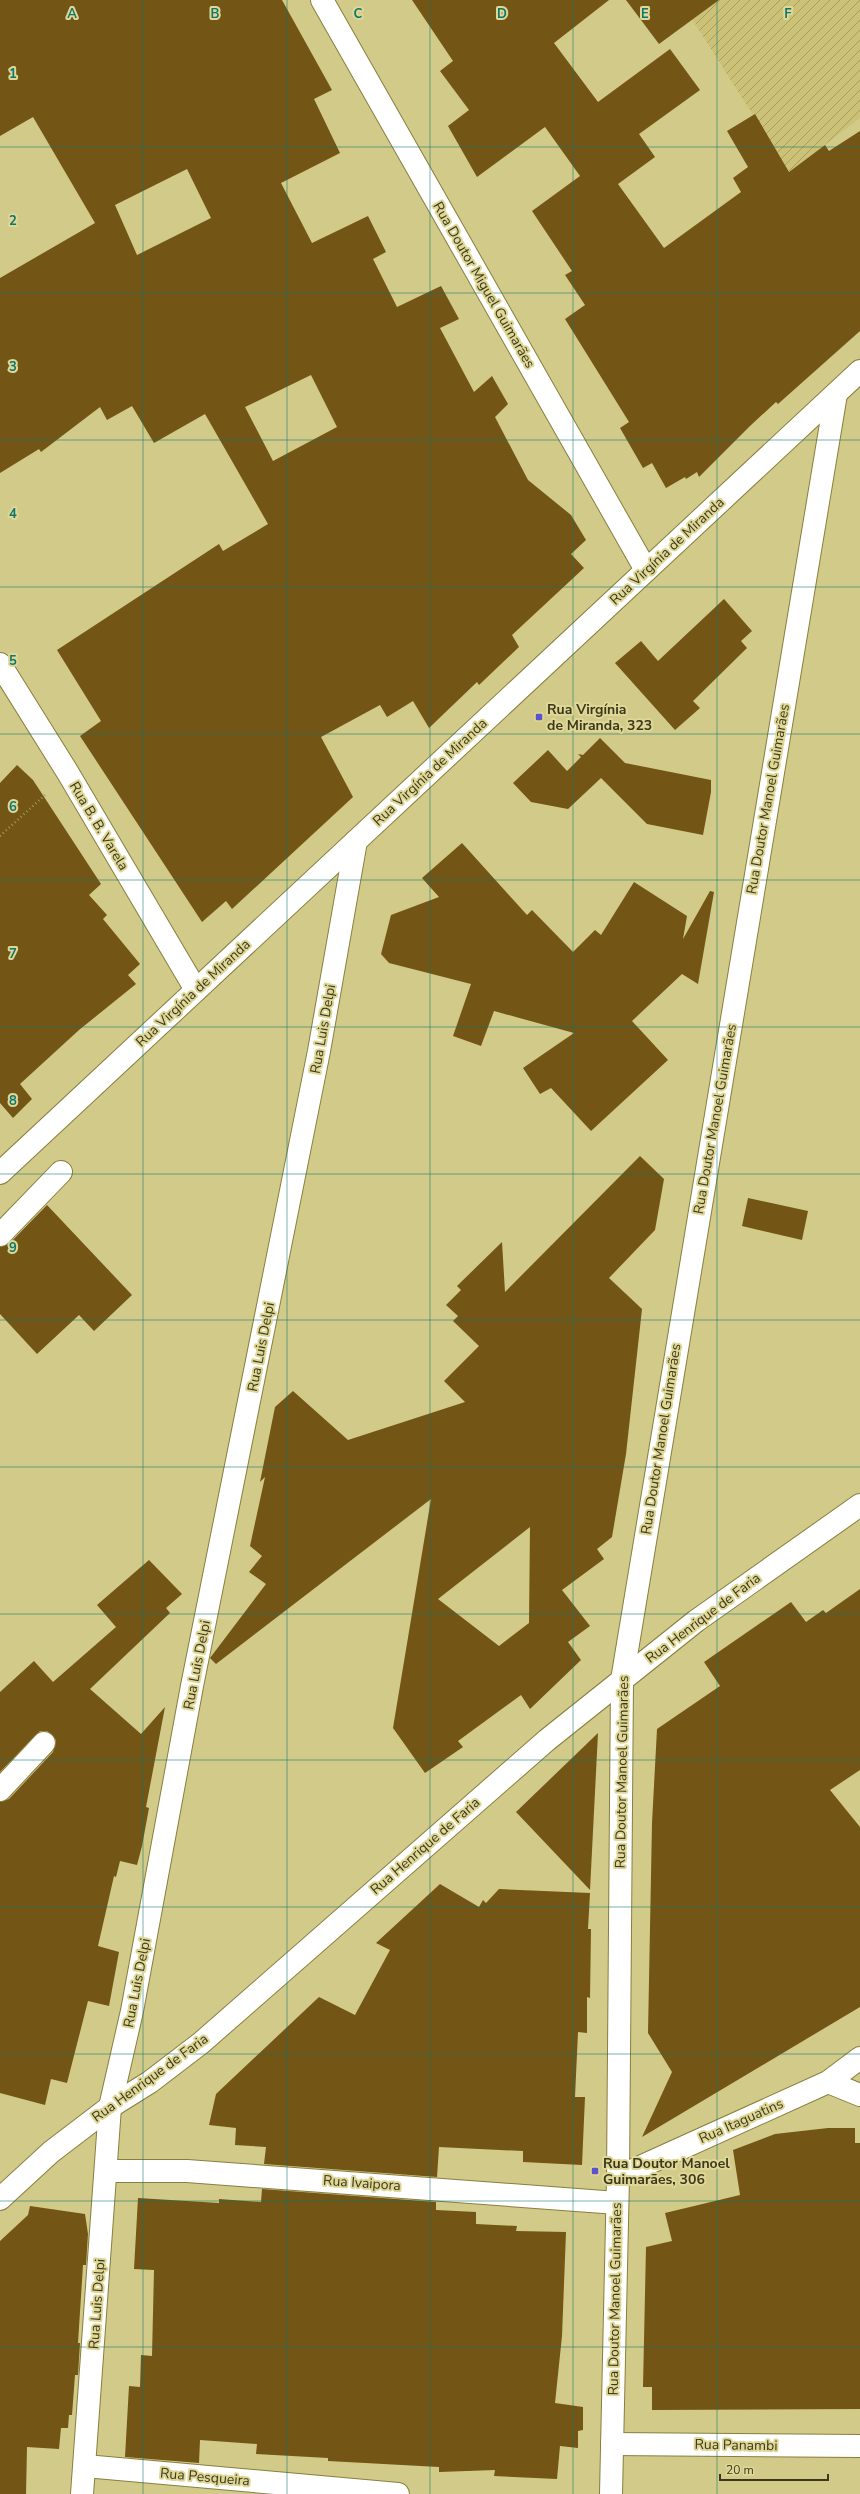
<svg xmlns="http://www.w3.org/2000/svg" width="860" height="2494" viewBox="0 0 860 2494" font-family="'Nunito Sans',sans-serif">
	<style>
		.industrial { fill: url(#industrial-furrows) }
		.building { fill: #735516; fill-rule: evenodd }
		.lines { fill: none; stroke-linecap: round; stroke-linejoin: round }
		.minor-casing { stroke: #887f3f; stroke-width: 24 }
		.path { stroke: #a09964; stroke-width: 2.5; stroke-dasharray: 1 3; stroke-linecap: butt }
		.minor { stroke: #fff; stroke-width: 22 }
		.grid { fill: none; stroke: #0f766e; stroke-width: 1; stroke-opacity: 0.55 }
		.poi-dot { fill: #5d52ca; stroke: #dfd795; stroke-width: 1.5 }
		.labels { text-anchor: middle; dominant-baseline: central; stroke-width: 4; stroke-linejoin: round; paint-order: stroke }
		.street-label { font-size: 14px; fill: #3c381d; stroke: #dfd795 }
		.poi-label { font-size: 14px; font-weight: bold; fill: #3c381d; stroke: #dfd795; text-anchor: start }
		.grid-label { font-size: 13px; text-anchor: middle; font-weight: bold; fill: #0f766e; stroke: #dfd795; stroke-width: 4; stroke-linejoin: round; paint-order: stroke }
	</style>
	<defs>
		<pattern id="industrial-furrows" width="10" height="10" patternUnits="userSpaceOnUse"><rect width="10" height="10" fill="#cbc277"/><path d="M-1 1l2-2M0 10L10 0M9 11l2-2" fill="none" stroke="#a69f61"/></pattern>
	</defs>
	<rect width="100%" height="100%" fill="#d2ca88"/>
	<path class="industrial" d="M 680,0 L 860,0 L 860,118 L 789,172 Z"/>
	<g class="building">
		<path d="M 0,0 L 282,0 L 332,90 L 314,99 L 340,153 L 281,183 L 312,243 L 368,216 L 386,252 L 373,259 L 397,307 L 441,286 L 459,319 L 440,328 L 474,392 L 492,376 L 508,404 L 495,417 L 528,480 L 571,515 L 586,540 L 571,554 L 584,568 L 512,635 L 519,647 L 479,685 L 477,682 L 429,728 L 413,701 L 387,717 L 380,705 L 321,737 L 353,797 L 232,909 L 226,901 L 202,922 L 80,736 L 101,721 L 57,650 L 219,544 L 223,551 L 268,524 L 205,414 L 154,443 L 132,406 L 107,420 L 100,407 L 41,452 L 39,449 L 0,473 L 0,278 L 95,223 L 33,117 L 0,136 ZM 187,169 L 211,218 L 137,255 L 115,205 ZM 311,375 L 337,427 L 273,461 L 245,407 Z"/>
		<path d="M 412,0 L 609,0 L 554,43 L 598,102 L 670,49 L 700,90 L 639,134 L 655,157 L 618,184 L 664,248 L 741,192 L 733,178 L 748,167 L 727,131 L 755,114 L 789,172 L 825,145 L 829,151 L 860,131 L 860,331 L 778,404 L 776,402 L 750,426 L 699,477 L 697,472 L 686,479 L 685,477 L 666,488 L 652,463 L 643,468 L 620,428 L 629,422 L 565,319 L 585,305 L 565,275 L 572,271 L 532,211 L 580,176 L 545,127 L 477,177 L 448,126 L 469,110 L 440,71 L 453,61 Z"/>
		<path d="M 626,0 L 719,0 L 659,44 Z"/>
		<path d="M 724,599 L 752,631 L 741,641 L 747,648 L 693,701 L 700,708 L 675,730 L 615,663 L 641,641 L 658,661 Z"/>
		<path d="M 600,738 L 625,763 L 711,780 L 711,792 L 703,835 L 647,824 L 601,778 L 568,809 L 531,802 L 513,783 L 548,750 L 567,771 L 581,757 L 578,754 L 583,755 Z"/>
		<path d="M 17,765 L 33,780 L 101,884 L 89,895 L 107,915 L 103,919 L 140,964 L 128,975 L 136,984 L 79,1030 L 20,1084 L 32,1099 L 13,1118 L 0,1103 L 0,783 Z"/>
		<path d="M 462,843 L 527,915 L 532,910 L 573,952 L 595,930 L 601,935 L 634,882 L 687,916 L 683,939 L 710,891 L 714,892 L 698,984 L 682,974 L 632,1021 L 668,1060 L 591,1131 L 551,1088 L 540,1094 L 523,1068 L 574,1033 L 494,1011 L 481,1046 L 453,1036 L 471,984 L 389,963 L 381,954 L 391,915 L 439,897 L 422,878 Z"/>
		<path d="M 640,1156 L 664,1179 L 655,1230 L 609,1278 L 642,1309 L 626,1454 L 612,1537 L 597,1549 L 604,1559 L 562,1590 L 590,1626 L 568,1642 L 581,1660 L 530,1709 L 521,1695 L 458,1741 L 463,1747 L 425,1773 L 393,1728 L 431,1499 L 216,1664 L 210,1658 L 266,1584 L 249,1572 L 262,1556 L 250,1546 L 265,1477 L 260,1482 L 275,1407 L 293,1391 L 348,1440 L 465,1402 L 444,1381 L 479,1346 L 453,1321 L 458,1316 L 446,1305 L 461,1290 L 457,1286 L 502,1242 L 505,1292 ZM 530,1527 L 529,1623 L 499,1646 L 438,1599 Z"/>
		<path d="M 748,1198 L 808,1211 L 802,1240 L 742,1226 Z"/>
		<path d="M 47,1205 L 132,1295 L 94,1331 L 79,1315 L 37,1354 L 0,1314 L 0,1247 L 9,1244 Z"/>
		<path d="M 149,1560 L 182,1594 L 166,1608 L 170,1613 L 90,1689 L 141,1734 L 165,1707 L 146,1807 L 149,1808 L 142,1846 L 137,1865 L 120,1861 L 116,1877 L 114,1876 L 98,1946 L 119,1952 L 109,2006 L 88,2001 L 67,2083 L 51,2079 L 45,2105 L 0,2093 L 0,1802 L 9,1799 L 53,1752 L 56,1740 L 47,1731 L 40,1731 L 0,1772 L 0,1692 L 34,1661 L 53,1682 L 116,1627 L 97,1605 Z"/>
		<path d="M 860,1589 L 860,1770 L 830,1790 L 860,1827 L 860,2007 L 642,2137 L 672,2072 L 648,2033 L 652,1823 L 657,1729 L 720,1686 L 704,1662 L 791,1602 L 806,1622 L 823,1610 L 826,1613 Z"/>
		<path d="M 598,1733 L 590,1890 L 516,1812 Z"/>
		<path d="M 440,1884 L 479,1907 L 483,1900 L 486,1903 L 499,1889 L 590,1893 L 588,1929 L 591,1929 L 590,1998 L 587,1997 L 587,2033 L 578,2032 L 575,2097 L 585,2097 L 582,2165 L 523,2162 L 523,2151 L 439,2147 L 437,2177 L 264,2164 L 266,2147 L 235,2145 L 236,2128 L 209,2125 L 216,2094 L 319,1997 L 355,2015 L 390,1950 L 376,1943 Z"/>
		<path d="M 828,2128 L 855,2128 L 855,2143 L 860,2143 L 860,2409 L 652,2410 L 652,2387 L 643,2387 L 646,2247 L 672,2241 L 665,2213 L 740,2195 L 733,2150 L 775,2134 Z"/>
		<path d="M 262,2189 L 436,2202 L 436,2210 L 476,2212 L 476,2224 L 517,2226 L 516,2231 L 566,2232 L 562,2336 L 555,2403 L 583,2407 L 583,2430 L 578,2431 L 578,2448 L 560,2446 L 557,2479 L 494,2476 L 495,2470 L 439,2472 L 439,2467 L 328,2461 L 328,2458 L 256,2454 L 257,2444 L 200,2440 L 199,2463 L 125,2457 L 129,2386 L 140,2387 L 141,2355 L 152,2356 L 154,2270 L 134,2269 L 138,2198 L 219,2203 L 219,2199 L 261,2202 Z"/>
		<path d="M 30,2206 L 85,2214 L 88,2234 L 86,2265 L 83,2265 L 78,2343 L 80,2343 L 78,2375 L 75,2375 L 72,2415 L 69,2415 L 68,2428 L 61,2428 L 59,2449 L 27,2447 L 26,2494 L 0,2494 L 0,2241 L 28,2215 Z"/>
	</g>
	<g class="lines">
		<g class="minor-casing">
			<g id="minor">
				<path d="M 322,0 L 646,570"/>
				<path d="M 0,664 L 68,773 L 196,990"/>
				<path d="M 0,1173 L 860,371"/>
				<path d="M 0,1235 L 61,1172"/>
				<path d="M 0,1790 L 44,1743"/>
				<path d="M 828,2082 L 860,2095"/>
				<path d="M 107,2171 L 187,2171 L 617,2203"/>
				<path d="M 618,2177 L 828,2082 L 860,2058"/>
				<path d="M 0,2199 L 51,2152 L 110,2107 L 150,2082 L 201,2043 L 547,1740 L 696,1621 L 860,1505"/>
				<path d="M 612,2444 L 860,2446"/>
				<path d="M 85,2466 L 398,2494"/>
				<path d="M 82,2494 L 110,2107 L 132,2011 L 192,1686 L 319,1051 L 356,841"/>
				<path d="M 611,2494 L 618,2177 L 622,1680 L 836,394"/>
			</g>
		</g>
		<path class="path" d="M 0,836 L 46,794"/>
		<use href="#minor" class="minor"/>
	</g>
	<path class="grid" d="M 143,0 L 143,2494M 287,0 L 287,2494M 430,0 L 430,2494M 573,0 L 573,2494M 717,0 L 717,2494M 0,147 L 860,147M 0,293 L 860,293M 0,440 L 860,440M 0,587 L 860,587M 0,734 L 860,734M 0,880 L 860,880M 0,1027 L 860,1027M 0,1174 L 860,1174M 0,1320 L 860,1320M 0,1467 L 860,1467M 0,1614 L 860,1614M 0,1760 L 860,1760M 0,1907 L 860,1907M 0,2054 L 860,2054M 0,2201 L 860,2201M 0,2347 L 860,2347"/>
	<g class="poi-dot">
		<rect x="535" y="713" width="8" height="8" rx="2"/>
		<rect x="591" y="2167" width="8" height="8" rx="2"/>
	</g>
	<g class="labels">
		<g class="street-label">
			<text transform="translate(484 285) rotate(60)">Rua Doutor Miguel Guimarães</text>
			<text transform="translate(667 551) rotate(-43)">Rua Virgínia de Miranda</text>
			<text transform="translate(430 772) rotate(-43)">Rua Virgínia de Miranda</text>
			<text transform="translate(768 799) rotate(-80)">Rua Doutor Manoel Guimarães</text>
			<text transform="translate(99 826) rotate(59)">Rua B. B. Varela</text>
			<text transform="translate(193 993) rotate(-43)">Rua Virgínia de Miranda</text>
			<text transform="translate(323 1029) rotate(-80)">Rua Luis Delpi</text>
			<text transform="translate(715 1119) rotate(-80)">Rua Doutor Manoel Guimarães</text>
			<text transform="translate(261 1347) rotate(-79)">Rua Luis Delpi</text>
			<text transform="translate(661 1439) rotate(-81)">Rua Doutor Manoel Guimarães</text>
			<text transform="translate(703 1618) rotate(-37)">Rua Henrique de Faria</text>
			<text transform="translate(197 1665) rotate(-79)">Rua Luis Delpi</text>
			<text transform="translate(622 1772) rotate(-89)">Rua Doutor Manoel Guimarães</text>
			<text transform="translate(425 1846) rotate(-41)">Rua Henrique de Faria</text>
			<text transform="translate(137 1983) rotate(-79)">Rua Luis Delpi</text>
			<text transform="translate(150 2078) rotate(-36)">Rua Henrique de Faria</text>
			<text transform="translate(741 2121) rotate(-24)">Rua Itaguatins</text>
			<text transform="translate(362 2183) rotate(4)">Rua Ivaipora</text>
			<text transform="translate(615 2299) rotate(-89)">Rua Doutor Manoel Guimarães</text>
			<text transform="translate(97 2304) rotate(-86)">Rua Luis Delpi</text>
			<text transform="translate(736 2445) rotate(1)">Rua Panambi</text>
			<text transform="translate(205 2477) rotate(5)">Rua Pesqueira</text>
		</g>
		<g class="poi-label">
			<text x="547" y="709">Rua Virgínia<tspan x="547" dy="16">de Miranda, 323</tspan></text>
			<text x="603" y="2163">Rua Doutor Manoel<tspan x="603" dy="16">Guimarães, 306</tspan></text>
		</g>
	</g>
	<g class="grid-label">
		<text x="72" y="18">A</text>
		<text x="215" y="18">B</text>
		<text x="358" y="18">C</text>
		<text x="502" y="18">D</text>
		<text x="645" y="18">E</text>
		<text x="788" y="18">F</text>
		<text x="13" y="78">1</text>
		<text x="13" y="225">2</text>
		<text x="13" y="371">3</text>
		<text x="13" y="518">4</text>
		<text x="13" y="665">5</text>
		<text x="13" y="811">6</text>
		<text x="13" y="958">7</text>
		<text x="13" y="1105">8</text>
		<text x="13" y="1252">9</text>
	</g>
	<path d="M720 2474v6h108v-6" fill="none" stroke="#3c381d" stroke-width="2"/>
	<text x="726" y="2474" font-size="12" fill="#3c381d" stroke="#dfd795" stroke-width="3" paint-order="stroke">20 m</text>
</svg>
